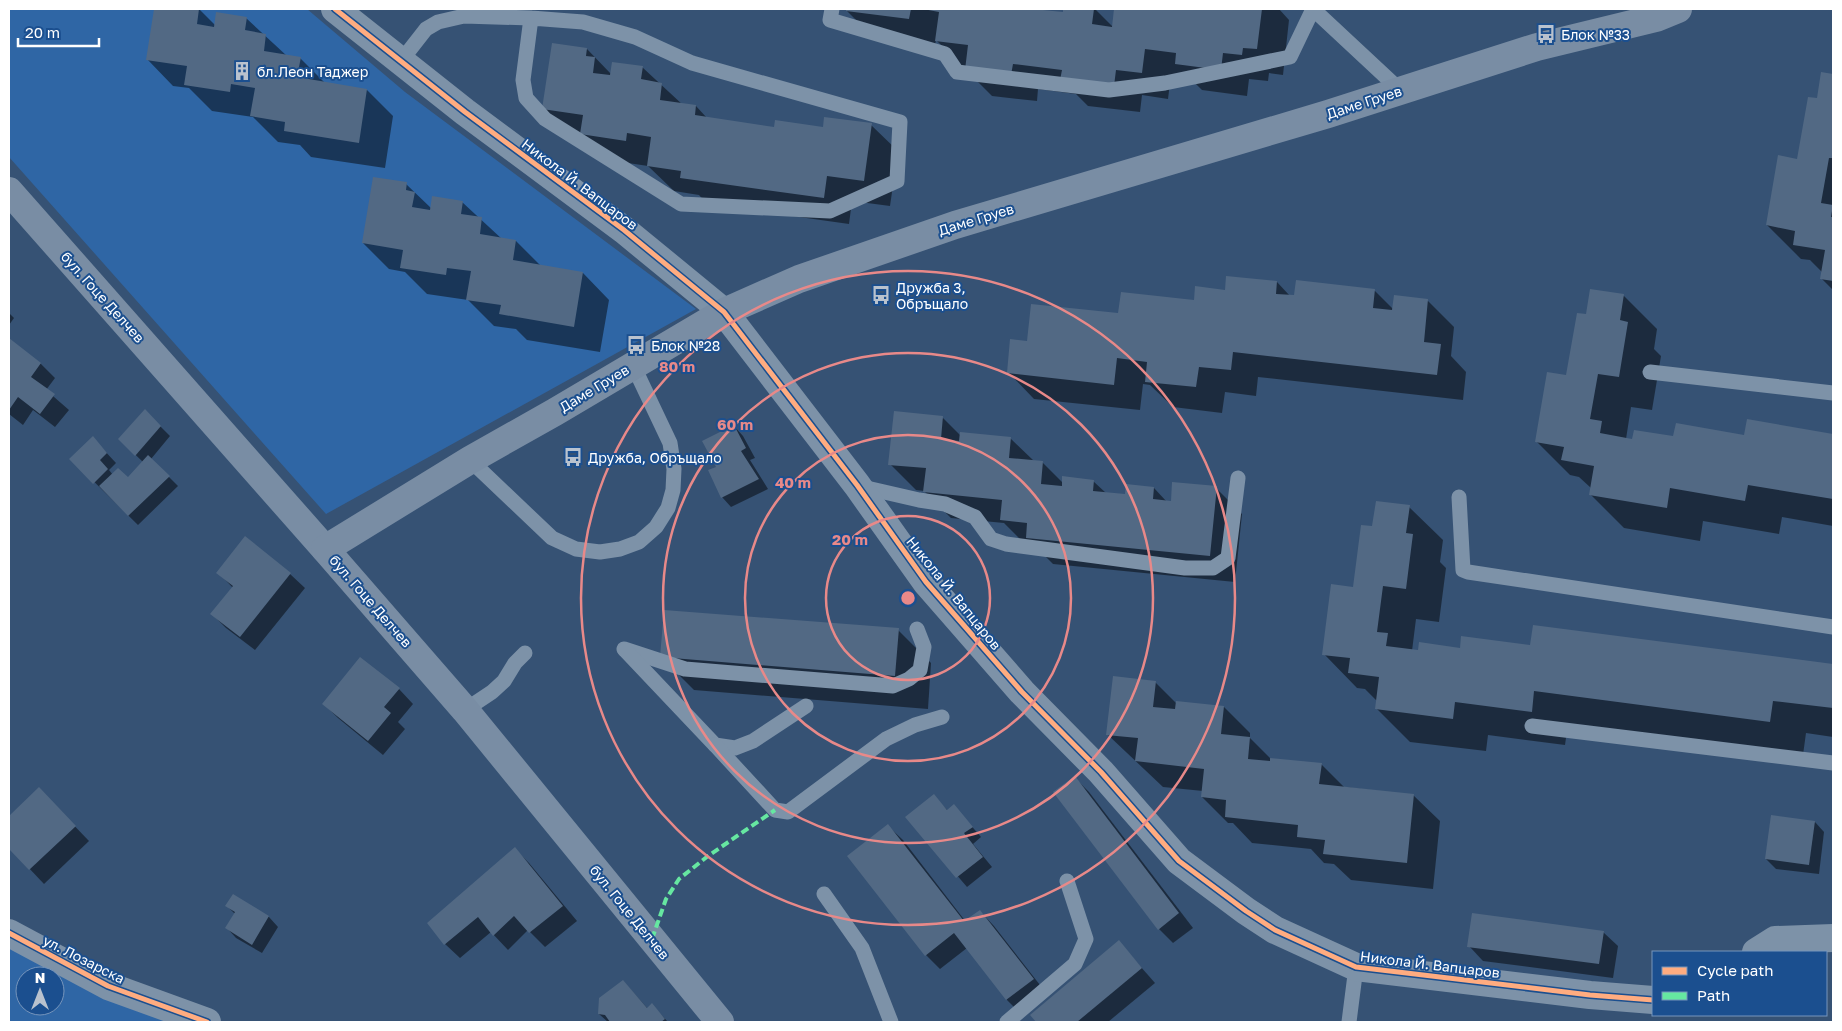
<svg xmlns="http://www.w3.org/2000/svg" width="1842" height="1031" viewBox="0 0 1842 1031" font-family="'Golos Text',sans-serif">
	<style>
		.green { fill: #2f66a5; fill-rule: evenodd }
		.shadow { fill: #0007 }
		.building { fill: #526984 }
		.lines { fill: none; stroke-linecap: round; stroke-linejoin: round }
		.lane { stroke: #7d92a8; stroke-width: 15 }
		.street { stroke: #7d92a8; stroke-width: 28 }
		.secondary { stroke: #798da4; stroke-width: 28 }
		.quiet { stroke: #66e7a1; stroke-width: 4; stroke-dasharray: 8 4; stroke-linecap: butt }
		.cycleway-casing { stroke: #1b4f8f; stroke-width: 8 }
		.cycleway { stroke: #ffac80; stroke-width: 5 }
		.ring { fill: none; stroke: #e88989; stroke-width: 2.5 }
		.labels { text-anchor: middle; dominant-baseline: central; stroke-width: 4; stroke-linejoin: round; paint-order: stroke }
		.poi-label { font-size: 14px; fill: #fff; stroke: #1b4f8f; text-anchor: start }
		.street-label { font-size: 14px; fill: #fff; stroke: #1b4f8f }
		.centre { fill: #e88989; stroke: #1b4f8f; stroke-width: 2.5 }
		.ring-label { font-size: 15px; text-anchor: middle; font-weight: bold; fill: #e88989; stroke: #1b4f8f; stroke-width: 4; stroke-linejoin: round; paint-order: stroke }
	</style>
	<rect width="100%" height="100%" fill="#365274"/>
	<g class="green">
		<path d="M 9,9 L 307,9 L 405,92 L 696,309 L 326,514 L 9,157 Z"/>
		<path d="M 9,937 L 207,1022 L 9,1022 ZM 25,976 L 55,976 L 55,1006 L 25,1006 Z"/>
	</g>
	<g class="shadow">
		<path d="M 156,9 L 199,9 L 215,25 L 246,18 L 287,56 L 300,58 L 325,83 L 367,90 L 393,116 L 385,168 L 311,157 L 300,145 L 278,142 L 253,117 L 212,111 L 189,88 L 173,86 L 147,59 Z"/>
		<path d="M 847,9 L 1037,9 L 1039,11 L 1064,14 L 1064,9 L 1095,9 L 1113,27 L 1116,9 L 1279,9 L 1289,20 L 1283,75 L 1269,73 L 1268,81 L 1249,79 L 1247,96 L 1202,90 L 1189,77 L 1171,75 L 1168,99 L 1142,95 L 1140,112 L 1088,106 L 1076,94 L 1038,89 L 1037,101 L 992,96 L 936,40 L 935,45 L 873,37 L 847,11 Z"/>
		<path d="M 587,49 L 611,74 L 642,67 L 683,105 L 696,106 L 707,118 L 775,128 L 824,128 L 871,125 L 898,151 L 890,206 L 852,201 L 849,224 L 707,204 L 699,195 L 674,191 L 648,166 L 608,160 L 570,135 L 544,109 Z"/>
		<path d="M 1822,74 L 1833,75 L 1833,290 L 1821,278 L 1822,272 L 1810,260 L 1801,259 L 1767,225 L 1798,160 L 1818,100 Z"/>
		<path d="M 406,184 L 431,208 L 462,202 L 502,239 L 516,241 L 541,266 L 583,273 L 609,300 L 600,352 L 527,340 L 516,329 L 494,326 L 468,300 L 427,294 L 405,272 L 389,269 L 363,243 Z"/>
		<path d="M 1277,282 L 1290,296 L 1375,291 L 1394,310 L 1428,301 L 1454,327 L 1451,356 L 1466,372 L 1463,400 L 1258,377 L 1256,396 L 1225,392 L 1222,413 L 1173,407 L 1150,385 L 1143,384 L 1140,410 L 1034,399 L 1008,372 L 1028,342 L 1119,314 L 1195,301 L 1226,291 Z"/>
		<path d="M 1624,296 L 1657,329 L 1654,349 L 1661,356 L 1652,410 L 1631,407 L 1626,439 L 1633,440 L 1745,436 L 1748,420 L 1833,435 L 1833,526 L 1782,517 L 1779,534 L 1703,521 L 1700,541 L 1624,528 L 1590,494 L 1591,488 L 1579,477 L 1570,475 L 1536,441 L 1567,376 L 1587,316 Z"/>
		<path d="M 9,313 L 14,318 L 9,325 Z"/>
		<path d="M 9,340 L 41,364 L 55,378 L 46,390 L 69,410 L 55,427 L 33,410 L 23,425 L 9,414 Z"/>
		<path d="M 943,418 L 961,436 L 1010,438 L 1034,461 L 1042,462 L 1063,483 L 1093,481 L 1106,493 L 1126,495 L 1154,488 L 1167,502 L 1172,502 L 1216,488 L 1242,514 L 1235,582 L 1053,564 L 1036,547 L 1027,546 L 1004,523 L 951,518 L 924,491 L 916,490 L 890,464 Z"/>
		<path d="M 155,421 L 170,436 L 151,459 L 178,486 L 138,525 L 71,459 L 102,448 L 116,463 L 109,470 L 113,475 L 128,479 L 143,462 L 119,439 Z"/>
		<path d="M 734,426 L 743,436 L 755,458 L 750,460 L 768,489 L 731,507 L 722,497 L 717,467 Z"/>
		<path d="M 1409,507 L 1443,540 L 1440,562 L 1446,568 L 1439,622 L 1416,619 L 1412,651 L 1531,647 L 1534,626 L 1833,665 L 1833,737 L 1806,733 L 1803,755 L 1568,724 L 1565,745 L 1488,735 L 1486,751 L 1410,742 L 1376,708 L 1377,701 L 1365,689 L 1357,688 L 1324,654 L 1355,588 L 1373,528 Z"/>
		<path d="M 218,572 L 290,574 L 305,588 L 255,650 L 226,628 L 212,614 L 233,588 Z"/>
		<path d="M 898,630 L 931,663 L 928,709 L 694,690 L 661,657 Z"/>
		<path d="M 1155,682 L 1177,704 L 1224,707 L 1250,733 L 1250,738 L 1271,759 L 1321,764 L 1344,787 L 1413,795 L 1440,821 L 1433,889 L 1351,880 L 1334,864 L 1324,863 L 1311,849 L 1252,843 L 1233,823 L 1228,823 L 1202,797 L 1203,791 L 1163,787 L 1108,735 Z"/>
		<path d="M 399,689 L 413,704 L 398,722 L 405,729 L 383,755 L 338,718 L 324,704 Z"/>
		<path d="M 1074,777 L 1089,792 L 1193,928 L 1173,943 L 1159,929 Z"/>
		<path d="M 39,789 L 89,841 L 44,884 L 9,847 L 9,818 Z"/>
		<path d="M 934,796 L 948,811 L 954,806 L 981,837 L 973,844 L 992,867 L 967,887 L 907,817 Z"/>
		<path d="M 1815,822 L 1824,832 L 1819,874 L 1776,869 L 1766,859 Z"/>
		<path d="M 888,826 L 903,840 L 966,922 L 980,911 L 994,926 L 1047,994 L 1021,1014 L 1007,1000 L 967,948 L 940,969 L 926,955 Z"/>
		<path d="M 515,849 L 529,863 L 577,921 L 545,947 L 528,930 L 508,950 L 491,932 L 460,958 L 445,944 Z"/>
		<path d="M 233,896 L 269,917 L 278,927 L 262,953 L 236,938 L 227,928 L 235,914 L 227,906 Z"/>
		<path d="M 1603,932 L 1618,946 L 1613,978 L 1483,961 L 1469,946 Z"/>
		<path d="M 1119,942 L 1155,983 L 1108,1022 L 1038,1022 L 1031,1015 Z"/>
		<path d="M 623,981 L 648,1009 L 652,1005 L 668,1022 L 608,1022 L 599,1014 Z"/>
	</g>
	<g class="building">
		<path d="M 154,9 L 199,9 L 197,24 L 214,27 L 216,12 L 247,17 L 245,30 L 266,34 L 264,51 L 301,57 L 297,77 L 367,89 L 359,143 L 284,131 L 285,122 L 250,116 L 255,88 L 231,84 L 230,92 L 184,85 L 187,66 L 146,60 Z"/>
		<path d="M 846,9 L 911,9 L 909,19 L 846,11 Z"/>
		<path d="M 923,9 L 1033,9 L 1063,12 L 1063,9 L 1094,9 L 1092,24 L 1112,27 L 1114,9 L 1262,9 L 1257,49 L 1243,48 L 1242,55 L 1223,53 L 1221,70 L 1175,64 L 1176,53 L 1145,49 L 1142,73 L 1116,70 L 1114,86 L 1060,80 L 1062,70 L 1013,64 L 1011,75 L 965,70 L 968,45 L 935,41 L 939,12 Z"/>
		<path d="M 552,43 L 587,48 L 586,56 L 595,57 L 593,73 L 610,75 L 612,62 L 643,66 L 641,79 L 662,83 L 660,100 L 696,105 L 695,115 L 774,127 L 775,120 L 823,127 L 824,117 L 872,123 L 864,181 L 827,176 L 824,198 L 680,178 L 681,171 L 647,166 L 651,137 L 627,133 L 626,141 L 580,134 L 583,115 L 542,109 Z"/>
		<path d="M 1821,72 L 1833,74 L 1833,158 L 1829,158 L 1821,203 L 1833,205 L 1831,217 L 1833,217 L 1833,281 L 1820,279 L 1825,250 L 1793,245 L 1795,231 L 1766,225 L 1778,155 L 1797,159 L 1808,97 L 1817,98 Z"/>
		<path d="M 373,177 L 407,182 L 406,190 L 415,192 L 412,207 L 430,210 L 432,196 L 463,201 L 461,214 L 482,217 L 480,234 L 516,240 L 513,260 L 583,272 L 574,327 L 499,314 L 501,305 L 466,300 L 471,271 L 447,268 L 446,275 L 400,268 L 403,250 L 362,243 Z"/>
		<path d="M 1226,276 L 1277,281 L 1276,294 L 1294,295 L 1296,280 L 1375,289 L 1373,308 L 1392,310 L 1394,295 L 1428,299 L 1424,342 L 1441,344 L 1437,375 L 1233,352 L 1231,370 L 1199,367 L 1196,387 L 1145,382 L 1147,362 L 1117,358 L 1114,385 L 1007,373 L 1010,339 L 1027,341 L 1031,304 L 1118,313 L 1121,292 L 1194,300 L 1195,286 L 1225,290 Z"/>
		<path d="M 1590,289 L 1624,294 L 1620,320 L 1628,322 L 1619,377 L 1598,374 L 1590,419 L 1602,421 L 1600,433 L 1632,439 L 1634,430 L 1673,436 L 1676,423 L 1744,435 L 1747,419 L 1833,434 L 1833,499 L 1748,485 L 1745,501 L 1670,488 L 1667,508 L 1589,495 L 1594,466 L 1561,460 L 1564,447 L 1535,442 L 1547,372 L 1566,375 L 1577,313 L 1586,314 Z"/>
		<path d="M 9,338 L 41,363 L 31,377 L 55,394 L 40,414 L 18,397 L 9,410 Z"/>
		<path d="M 145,409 L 161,426 L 135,456 L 118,439 Z"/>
		<path d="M 894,411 L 943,416 L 941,439 L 959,441 L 960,432 L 1011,437 L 1009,458 L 1043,461 L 1041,484 L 1062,486 L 1062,476 L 1094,480 L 1093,491 L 1125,494 L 1126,484 L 1154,487 L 1153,499 L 1171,501 L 1172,482 L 1217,486 L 1210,556 L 1026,538 L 1027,523 L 1000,520 L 1002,500 L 923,492 L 926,468 L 888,465 Z"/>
		<path d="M 734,425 L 746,448 L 741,451 L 759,479 L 721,498 L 708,470 L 716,467 L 702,441 Z"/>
		<path d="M 93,436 L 107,453 L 100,460 L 108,469 L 93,484 L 69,459 Z"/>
		<path d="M 148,455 L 170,476 L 128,516 L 99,486 L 118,468 L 128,477 Z"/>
		<path d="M 1376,501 L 1410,505 L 1406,533 L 1413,534 L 1406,589 L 1383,586 L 1377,632 L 1388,633 L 1386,646 L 1418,650 L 1419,642 L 1460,648 L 1461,636 L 1530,645 L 1533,625 L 1833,664 L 1833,708 L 1773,701 L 1770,722 L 1534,691 L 1532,712 L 1455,702 L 1453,719 L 1375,709 L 1379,677 L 1348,673 L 1350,658 L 1322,655 L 1331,584 L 1353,587 L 1361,525 L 1372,526 Z"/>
		<path d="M 245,536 L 291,573 L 240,637 L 210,614 L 233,586 L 216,573 Z"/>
		<path d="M 664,610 L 899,628 L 895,676 L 660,657 Z"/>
		<path d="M 360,657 L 400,688 L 384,707 L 391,713 L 368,741 L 322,704 Z"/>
		<path d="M 1113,676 L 1156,681 L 1153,707 L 1175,709 L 1176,701 L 1224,706 L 1221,734 L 1250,737 L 1248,759 L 1270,761 L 1270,758 L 1322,763 L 1319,784 L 1414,794 L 1407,863 L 1323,854 L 1325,840 L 1297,837 L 1298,825 L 1225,817 L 1226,800 L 1201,797 L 1204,769 L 1135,761 L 1138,738 L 1106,735 Z"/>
		<path d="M 1075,776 L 1179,913 L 1158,930 L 1053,792 Z"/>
		<path d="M 39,787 L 76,826 L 29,870 L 9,849 L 9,816 Z"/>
		<path d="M 934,794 L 947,810 L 954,804 L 973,827 L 964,833 L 983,857 L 956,878 L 905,817 Z"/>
		<path d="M 1771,815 L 1815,821 L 1809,865 L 1765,859 Z"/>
		<path d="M 888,824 L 964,921 L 980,910 L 1034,979 L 1006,1000 L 954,933 L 925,956 L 847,856 Z"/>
		<path d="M 515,847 L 563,906 L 529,933 L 514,916 L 493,936 L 478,917 L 444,945 L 427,923 Z"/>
		<path d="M 233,894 L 269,916 L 252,945 L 225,928 L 235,912 L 225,906 Z"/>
		<path d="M 1472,913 L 1604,931 L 1599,964 L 1467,947 Z"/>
		<path d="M 1119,940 L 1142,968 L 1077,1022 L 1036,1022 L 1030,1015 Z"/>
		<path d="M 623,980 L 647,1008 L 652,1003 L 665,1019 L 661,1022 L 610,1022 L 605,1015 L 598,1014 L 599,998 Z"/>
	</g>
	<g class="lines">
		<g class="lane">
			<path d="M 832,9 L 830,20 L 945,54 L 957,72 L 1109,90 L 1165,83 L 1290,57 L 1313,9"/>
			<path d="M 1313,9 L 1401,91"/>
			<path d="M 401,61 L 426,29 L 438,22 L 464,16 L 531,18 L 583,22 L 635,37 L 692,63 L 900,122 L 897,181 L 830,211 L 681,204 L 545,119 L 526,98 L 523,80 L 531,18"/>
			<path d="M 1650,372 L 1833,393"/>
			<path d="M 470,460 L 552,538 L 576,549 L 600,552 L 620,549 L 639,542 L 656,527 L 668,508 L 673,490 L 674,469 L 670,443 L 633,365"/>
			<path d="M 858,486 L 919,500 L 945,504 L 975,517 L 991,539 L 1006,544 L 1185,568 L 1213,568 L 1228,558 L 1238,478"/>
			<path d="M 1459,497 L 1463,570 L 1468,572 L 1833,627"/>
			<path d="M 624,649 L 685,669 L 893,686 L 909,679 L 920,670 L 924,647 L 917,629"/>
			<path d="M 625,650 L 715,745 L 735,748 L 753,741 L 806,706"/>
			<path d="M 465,710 L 492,692 L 504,681 L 515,663 L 525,653"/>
			<path d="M 1532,726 L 1833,763"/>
			<path d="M 715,745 L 775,810 L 788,812 L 886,739 L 915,725 L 942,717"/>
			<path d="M 824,894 L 862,948 L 891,1022"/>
			<path d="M 1007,1022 L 1075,964 L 1086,939 L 1067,881"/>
			<path d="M 1349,1022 L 1356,967"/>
		</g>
		<g class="street">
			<path d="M 335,9 L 465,112 L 624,230 L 724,312 L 857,485 L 926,582 L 1022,692 L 1101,772 L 1179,861 L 1246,911 L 1275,930 L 1356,967 L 1590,995 L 1653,1000"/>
			<path d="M 9,933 L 108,986 L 207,1022"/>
			<path d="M 1756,952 L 1775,940 L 1833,938"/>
		</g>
		<g class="secondary">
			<path d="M 9,191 L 325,549 L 465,710 L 720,1022"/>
			<path d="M 325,549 L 470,460 L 555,412 L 724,312 L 799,279 L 955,225 L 1328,114 L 1537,47 L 1656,18 L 1678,9"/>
		</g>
		<path class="quiet" d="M 652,939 L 666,899 L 679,879 L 708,856 L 775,810"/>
		<g class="cycleway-casing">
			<g id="cycleway">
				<path d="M 335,9 L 465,112 L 624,230 L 724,312 L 857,485 L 926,582 L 1022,692 L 1101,772 L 1179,861 L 1246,911 L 1275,930 L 1356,967 L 1590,995 L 1653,1000"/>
				<path d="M 9,933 L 108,986 L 207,1022"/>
			</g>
		</g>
		<use href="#cycleway" class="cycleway"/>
	</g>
	<g class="ring">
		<circle cx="908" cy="598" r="82"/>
		<circle cx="908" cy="598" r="163"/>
		<circle cx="908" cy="598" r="245"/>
		<circle cx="908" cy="598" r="327"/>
	</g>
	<defs>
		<g id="bus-bare" transform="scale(1.5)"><path d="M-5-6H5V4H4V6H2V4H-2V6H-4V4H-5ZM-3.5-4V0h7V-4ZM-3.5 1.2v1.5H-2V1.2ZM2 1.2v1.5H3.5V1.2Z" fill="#b9c2ce" stroke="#1b4f8f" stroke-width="2.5" paint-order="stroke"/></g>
		<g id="building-bare" transform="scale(1.5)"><path d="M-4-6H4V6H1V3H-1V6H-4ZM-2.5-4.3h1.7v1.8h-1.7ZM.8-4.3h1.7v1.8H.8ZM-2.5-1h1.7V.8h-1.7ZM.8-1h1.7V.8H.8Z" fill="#b9c2ce" stroke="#1b4f8f" stroke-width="2.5" paint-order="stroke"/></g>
	</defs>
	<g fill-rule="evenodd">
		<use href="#bus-bare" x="1546" y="34"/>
		<use href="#building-bare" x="242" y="71"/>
		<use href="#bus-bare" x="881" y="295"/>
		<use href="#bus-bare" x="636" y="345"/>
		<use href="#bus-bare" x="573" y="457"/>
	</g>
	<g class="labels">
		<g class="poi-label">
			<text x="1561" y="34">Блок №33</text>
			<text x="257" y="71">бл.Леон Таджер</text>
			<text x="896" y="287">Дружба 3,<tspan x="896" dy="16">Обръщало</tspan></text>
			<text x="651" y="345">Блок №28</text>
			<text x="588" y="457">Дружба, Обръщало</text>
		</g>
		<g class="street-label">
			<text transform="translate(1364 102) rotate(-18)">Даме Груев</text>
			<text transform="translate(580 184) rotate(37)">Никола Й. Вапцаров</text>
			<text transform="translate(976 219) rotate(-17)">Даме Груев</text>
			<text transform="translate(103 297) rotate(48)">бул. Гоце Делчев</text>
			<text transform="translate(594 388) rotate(-31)">Даме Груев</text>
			<text transform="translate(954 593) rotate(51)">Никола Й. Вапцаров</text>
			<text transform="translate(371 601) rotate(49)">бул. Гоце Делчев</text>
			<text transform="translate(630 912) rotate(51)">бул. Гоце Делчев</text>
			<text transform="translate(84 959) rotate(27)">ул. Лозарска</text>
			<text transform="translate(1430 964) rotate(7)">Никола Й. Вапцаров</text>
		</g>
	</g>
	<circle cx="908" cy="598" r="8" class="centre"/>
	<g class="ring-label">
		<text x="677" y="372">80 m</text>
		<text x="735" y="430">60 m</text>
		<text x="793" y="488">40 m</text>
		<text x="850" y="545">20 m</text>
	</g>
	<rect width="1842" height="1031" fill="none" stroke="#ffffff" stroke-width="20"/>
	<rect x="1652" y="951" width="175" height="65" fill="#1b4f8f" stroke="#7695bc"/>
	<rect x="1662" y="967" width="25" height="8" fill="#ffac80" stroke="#7695bc"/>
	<text x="1697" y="976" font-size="15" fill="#ffffff">Cycle path</text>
	<rect x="1662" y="992" width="25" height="8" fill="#66e7a1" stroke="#7695bc"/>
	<text x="1697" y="1001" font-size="15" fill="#ffffff">Path</text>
	<g transform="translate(40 991)"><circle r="24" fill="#1b4f8f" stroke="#7695bc"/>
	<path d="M0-4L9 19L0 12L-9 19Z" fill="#b9c2ce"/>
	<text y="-8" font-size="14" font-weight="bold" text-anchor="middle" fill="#ffffff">N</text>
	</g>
	<path d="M18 38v8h81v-8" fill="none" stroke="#ffffff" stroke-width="2.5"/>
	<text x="25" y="38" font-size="15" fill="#ffffff" stroke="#1b4f8f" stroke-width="4" paint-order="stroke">20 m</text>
</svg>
